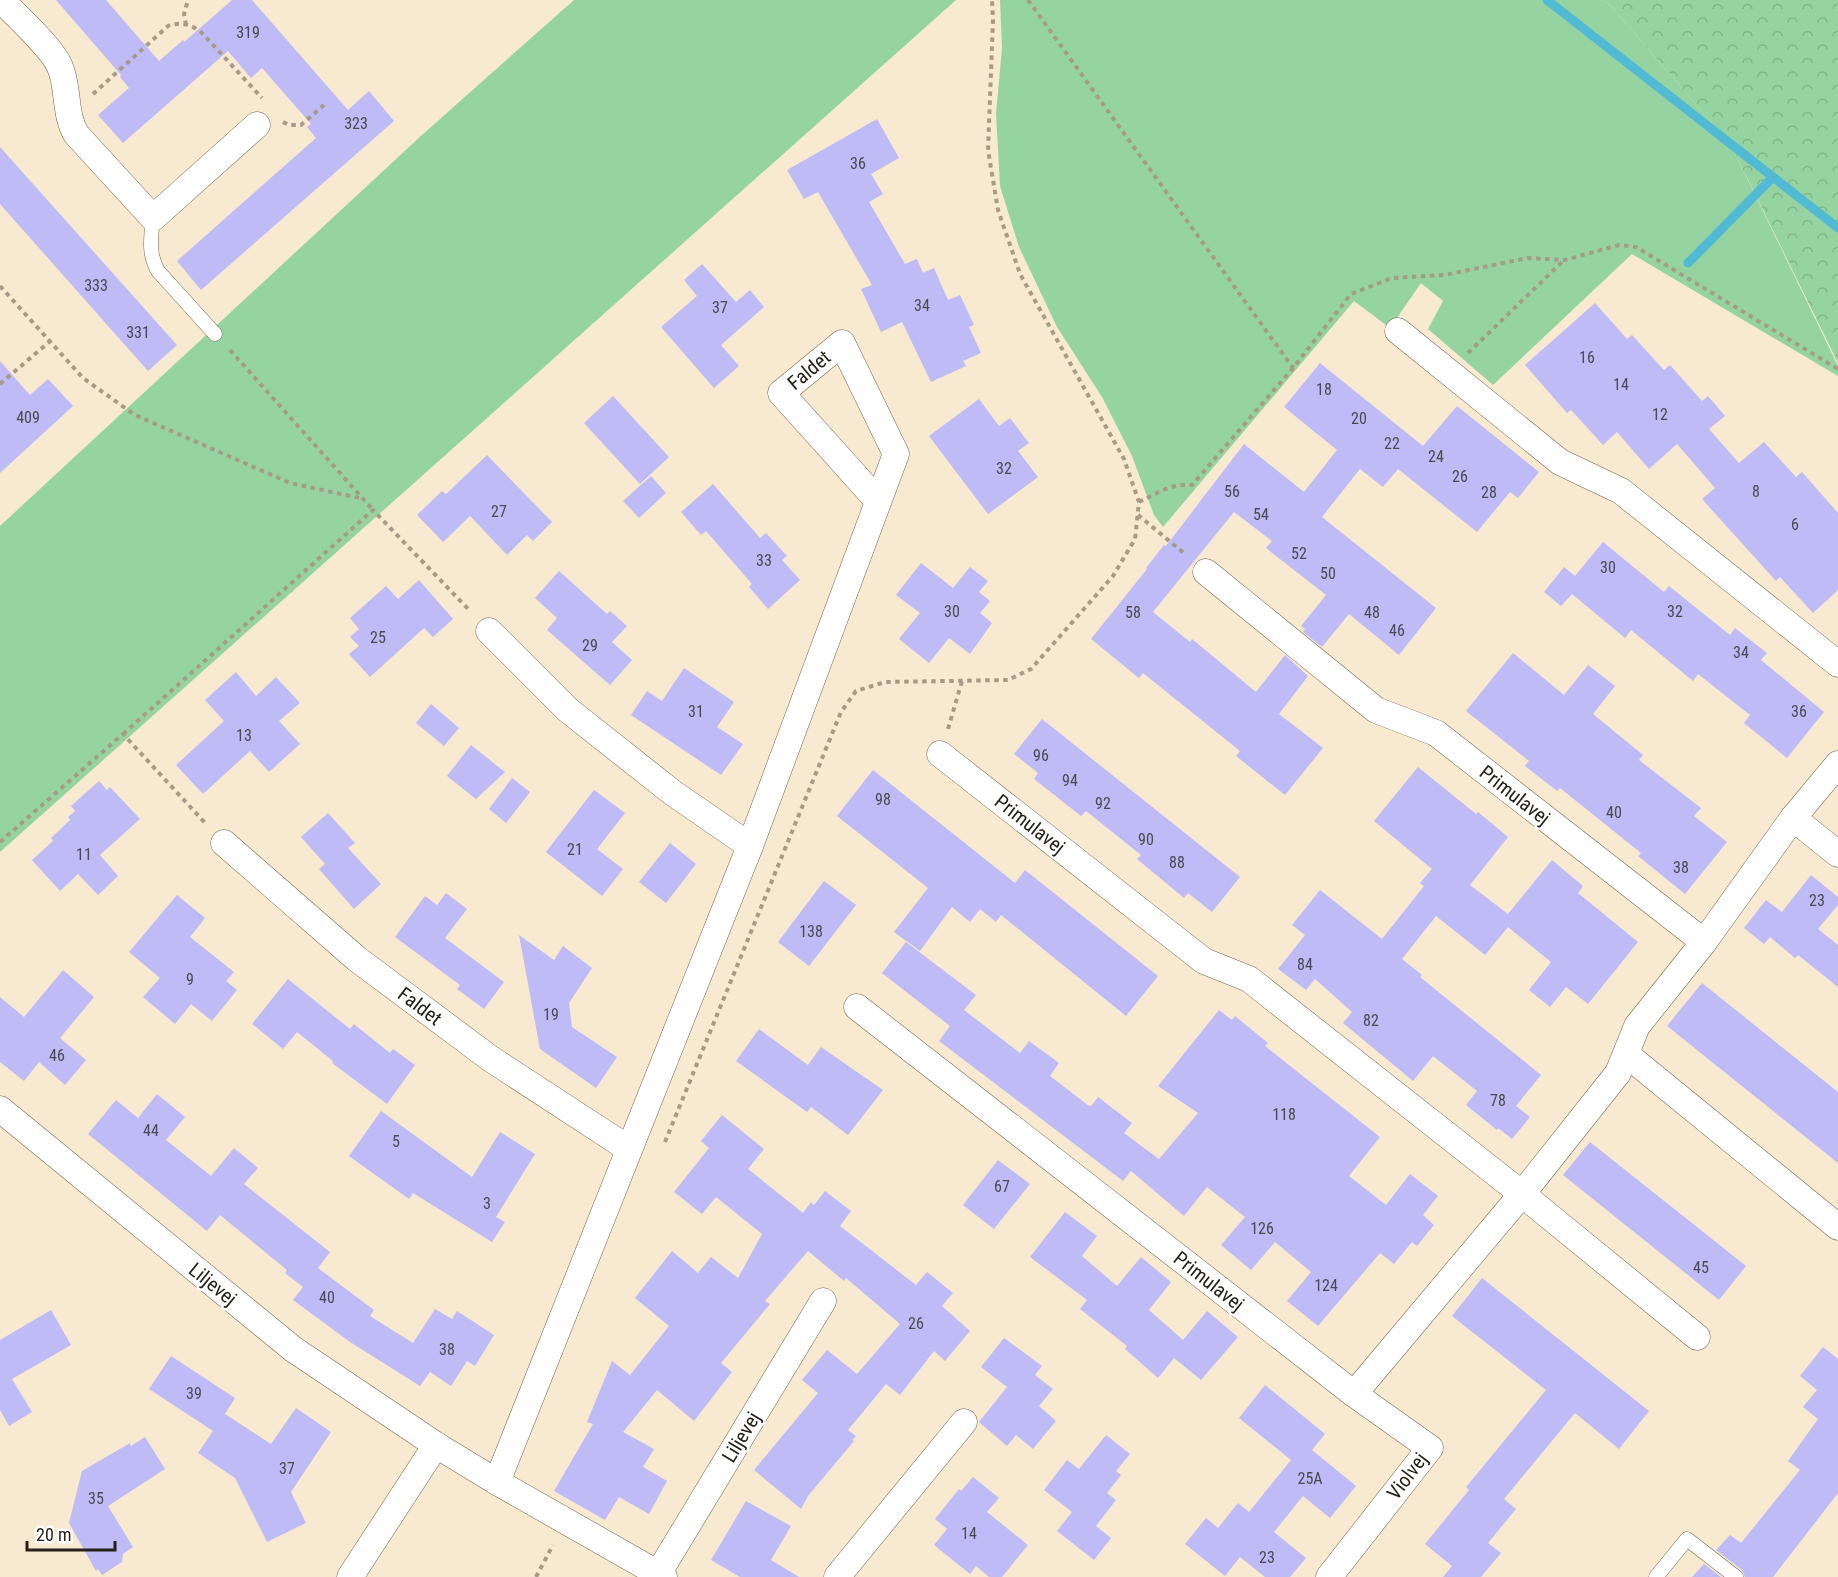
<svg xmlns="http://www.w3.org/2000/svg" width="1838" height="1577" viewBox="0 0 1838 1577" font-family="'Roboto Condensed',sans-serif">
	<style>
		.grass { fill: #95d4a0 }
		.forest { fill: url(#forest-crowns) }
		.lines { fill: none; stroke-linecap: round; stroke-linejoin: round }
		.stream { stroke: #51bad4; stroke-width: 9 }
		.building { fill: #bebbf6 }
		.service-casing { stroke: #716550; stroke-width: 15 }
		.minor-casing { stroke: #716550; stroke-width: 27 }
		.path { stroke: #a69b89; stroke-width: 4; stroke-dasharray: 4.5 4.5; stroke-linecap: butt }
		.service { stroke: #fff; stroke-width: 14 }
		.minor { stroke: #fff; stroke-width: 26 }
		.labels { text-anchor: middle; dominant-baseline: central; stroke-width: 5; stroke-linejoin: round; paint-order: stroke }
		.number-label { font-size: 16px; fill: #4c4850 }
		.street-label { font-size: 20px; fill: #262118; stroke: #fff }
	</style>
	<defs>
		<pattern id="forest-crowns" width="20" height="18" patternUnits="userSpaceOnUse" patternTransform="scale(1.5)"><rect width="20" height="18" fill="#95d4a0"/><path d="M2 6a3 3 0 1 1 6 0M12 15a3 3 0 1 1 6 0" fill="none" stroke="#80b689"/></pattern>
	</defs>
	<rect width="100%" height="100%" fill="#f8ead1"/>
	<g class="grass">
		<path d="M 574,0 L 956,0 L 0,852 L 0,526 L 422,135 Z"/>
		<path d="M 1000,0 L 1601,0 L 1611,6 L 1731,145 L 1838,366 L 1838,376 L 1632,254 L 1493,385 L 1428,329 L 1443,301 L 1421,283 L 1390,328 L 1354,301 L 1163,527 L 1154,515 L 1132,456 L 1102,397 L 1057,327 L 1019,247 L 1000,186 L 996,114 L 1002,48 Z"/>
	</g>
	<path class="forest" d="M 1601,0 L 1838,0 L 1838,363 L 1731,145 L 1611,6 Z"/>
	<g class="lines">
		<g class="stream">
			<path d="M 1547,0 L 1838,228"/>
			<path d="M 1688,263 L 1773,177"/>
		</g>
	</g>
	<g class="building">
		<path d="M 56,0 L 106,0 L 159,61 L 183,40 L 184,42 L 232,0 L 252,0 L 348,110 L 369,91 L 394,121 L 201,290 L 177,261 L 316,138 L 307,127 L 311,124 L 262,68 L 251,78 L 228,51 L 123,143 L 98,115 L 129,88 L 120,77 L 121,75 Z"/>
		<path d="M 877,119 L 899,158 L 871,174 L 883,194 L 869,202 L 905,264 L 917,259 L 923,273 L 934,268 L 948,300 L 960,295 L 974,325 L 969,327 L 981,353 L 963,361 L 966,366 L 931,382 L 902,322 L 881,332 L 861,289 L 872,285 L 818,192 L 804,199 L 787,170 Z"/>
		<path d="M 0,147 L 177,345 L 148,371 L 0,204 Z"/>
		<path d="M 702,264 L 736,302 L 750,290 L 764,307 L 721,345 L 739,366 L 714,388 L 661,327 L 697,296 L 684,280 Z"/>
		<path d="M 1595,303 L 1627,339 L 1632,335 L 1664,370 L 1670,365 L 1702,401 L 1708,396 L 1725,416 L 1709,429 L 1739,463 L 1764,442 L 1796,477 L 1802,472 L 1838,513 L 1838,590 L 1813,613 L 1780,577 L 1776,581 L 1702,499 L 1715,488 L 1677,444 L 1649,469 L 1617,432 L 1603,445 L 1571,410 L 1567,413 L 1525,365 Z"/>
		<path d="M 0,361 L 30,395 L 48,379 L 73,406 L 0,473 Z"/>
		<path d="M 1320,363 L 1423,446 L 1457,406 L 1539,472 L 1518,498 L 1510,492 L 1477,532 L 1398,469 L 1383,487 L 1360,469 L 1322,517 L 1436,608 L 1399,655 L 1349,614 L 1322,647 L 1303,632 L 1305,629 L 1301,626 L 1326,595 L 1266,548 L 1272,541 L 1234,512 L 1153,612 L 1190,642 L 1192,639 L 1256,692 L 1285,655 L 1308,676 L 1279,714 L 1323,748 L 1285,795 L 1236,756 L 1240,751 L 1143,673 L 1139,678 L 1091,639 L 1147,569 L 1146,568 L 1164,545 L 1166,546 L 1244,444 L 1304,492 L 1337,450 L 1284,407 Z"/>
		<path d="M 613,396 L 669,457 L 640,484 L 584,423 Z"/>
		<path d="M 979,399 L 999,426 L 1010,418 L 1029,443 L 1018,451 L 1038,477 L 988,514 L 929,436 Z"/>
		<path d="M 487,455 L 552,522 L 533,541 L 527,535 L 507,555 L 470,516 L 443,542 L 417,515 L 442,491 L 446,494 Z"/>
		<path d="M 651,476 L 666,493 L 639,518 L 623,501 Z"/>
		<path d="M 713,484 L 760,538 L 766,533 L 787,556 L 782,560 L 800,580 L 768,609 L 749,587 L 752,584 L 706,531 L 701,535 L 681,512 Z"/>
		<path d="M 1603,542 L 1664,592 L 1669,586 L 1730,635 L 1735,628 L 1767,653 L 1761,660 L 1824,712 L 1787,758 L 1744,723 L 1750,715 L 1698,674 L 1693,681 L 1631,630 L 1625,638 L 1572,594 L 1561,606 L 1544,592 L 1564,567 L 1575,576 Z"/>
		<path d="M 921,563 L 953,588 L 970,567 L 988,581 L 979,592 L 990,601 L 980,613 L 992,623 L 970,654 L 949,638 L 929,663 L 899,639 L 920,613 L 896,595 Z"/>
		<path d="M 559,571 L 607,614 L 610,611 L 627,626 L 612,642 L 632,660 L 610,685 L 547,630 L 557,618 L 535,598 Z"/>
		<path d="M 419,580 L 453,619 L 433,637 L 424,628 L 370,677 L 349,654 L 359,646 L 350,637 L 359,629 L 350,618 L 386,586 L 398,599 Z"/>
		<path d="M 1513,653 L 1564,695 L 1588,665 L 1615,686 L 1593,714 L 1643,755 L 1639,760 L 1701,808 L 1694,816 L 1727,842 L 1685,894 L 1638,856 L 1641,853 L 1560,788 L 1557,791 L 1525,766 L 1529,761 L 1466,711 Z"/>
		<path d="M 684,668 L 734,702 L 717,727 L 743,744 L 721,775 L 631,715 L 647,691 L 662,701 Z"/>
		<path d="M 236,672 L 256,696 L 276,677 L 300,703 L 279,721 L 300,744 L 269,772 L 250,751 L 203,794 L 176,765 L 224,721 L 205,700 Z"/>
		<path d="M 431,704 L 459,728 L 444,746 L 416,723 Z"/>
		<path d="M 1042,719 L 1240,877 L 1212,912 L 1188,893 L 1184,898 L 1137,859 L 1141,855 L 1086,811 L 1081,816 L 1034,779 L 1038,773 L 1014,754 Z"/>
		<path d="M 471,745 L 505,772 L 476,799 L 447,776 Z"/>
		<path d="M 1418,767 L 1476,814 L 1478,812 L 1508,837 L 1470,885 L 1508,914 L 1552,860 L 1583,886 L 1578,893 L 1638,942 L 1588,1004 L 1566,987 L 1550,1007 L 1529,990 L 1551,962 L 1508,927 L 1485,955 L 1436,916 L 1402,959 L 1422,975 L 1420,977 L 1541,1075 L 1516,1106 L 1530,1117 L 1512,1139 L 1498,1128 L 1497,1130 L 1466,1105 L 1477,1091 L 1433,1056 L 1413,1081 L 1343,1023 L 1352,1012 L 1315,979 L 1306,990 L 1278,969 L 1305,935 L 1292,925 L 1320,890 L 1382,939 L 1424,886 L 1420,883 L 1432,869 L 1374,821 Z"/>
		<path d="M 873,770 L 1015,883 L 1025,870 L 1158,976 L 1126,1016 L 1001,915 L 996,922 L 980,909 L 970,922 L 952,907 L 920,951 L 894,932 L 928,888 L 837,816 Z"/>
		<path d="M 512,778 L 530,792 L 506,823 L 489,809 Z"/>
		<path d="M 99,781 L 107,790 L 110,787 L 140,819 L 100,855 L 118,876 L 98,895 L 78,874 L 60,891 L 32,860 L 53,841 L 51,838 L 70,820 L 68,817 L 75,811 L 71,806 Z"/>
		<path d="M 594,790 L 625,813 L 597,849 L 623,869 L 602,896 L 546,852 Z"/>
		<path d="M 328,813 L 355,843 L 348,848 L 381,884 L 354,909 L 319,869 L 325,864 L 301,837 Z"/>
		<path d="M 670,843 L 696,864 L 666,903 L 639,882 Z"/>
		<path d="M 1811,875 L 1838,897 L 1838,905 L 1818,929 L 1838,945 L 1838,987 L 1798,955 L 1795,958 L 1770,937 L 1764,944 L 1744,928 L 1766,900 L 1782,912 Z"/>
		<path d="M 824,881 L 856,905 L 809,966 L 778,942 Z"/>
		<path d="M 446,893 L 467,909 L 445,938 L 504,982 L 484,1009 L 457,989 L 460,985 L 395,937 L 425,896 L 437,905 Z"/>
		<path d="M 177,895 L 205,918 L 190,937 L 234,972 L 226,981 L 237,990 L 212,1021 L 191,1004 L 175,1024 L 143,997 L 160,978 L 129,952 Z"/>
		<path d="M 519,935 L 554,960 L 563,946 L 592,968 L 569,1003 L 572,1027 L 617,1057 L 596,1088 L 540,1049 Z"/>
		<path d="M 906,942 L 976,995 L 964,1010 L 1020,1053 L 1029,1041 L 1059,1063 L 1050,1076 L 1089,1106 L 1092,1105 L 1098,1097 L 1132,1123 L 1124,1133 L 1159,1159 L 1198,1113 L 1158,1086 L 1219,1010 L 1232,1020 L 1235,1016 L 1268,1043 L 1265,1046 L 1380,1137 L 1349,1176 L 1386,1205 L 1410,1174 L 1438,1196 L 1423,1215 L 1434,1225 L 1417,1246 L 1412,1242 L 1394,1264 L 1380,1253 L 1318,1326 L 1287,1301 L 1311,1272 L 1275,1242 L 1251,1270 L 1221,1245 L 1245,1217 L 1207,1187 L 1184,1216 L 1131,1171 L 1123,1181 L 939,1041 L 950,1026 L 882,973 Z"/>
		<path d="M 63,970 L 94,997 L 60,1038 L 86,1060 L 65,1085 L 39,1062 L 24,1081 L 0,1062 L 0,997 L 24,1017 Z"/>
		<path d="M 288,979 L 350,1029 L 354,1024 L 390,1053 L 393,1049 L 415,1065 L 387,1104 L 332,1063 L 333,1061 L 297,1032 L 283,1049 L 252,1024 Z"/>
		<path d="M 1702,983 L 1838,1092 L 1838,1163 L 1667,1026 Z"/>
		<path d="M 759,1029 L 808,1065 L 821,1047 L 883,1090 L 848,1135 L 811,1107 L 807,1112 L 736,1061 Z"/>
		<path d="M 157,1094 L 185,1117 L 166,1140 L 211,1176 L 234,1148 L 258,1168 L 244,1184 L 330,1252 L 318,1268 L 374,1310 L 370,1316 L 413,1343 L 435,1309 L 452,1319 L 457,1311 L 494,1335 L 475,1366 L 467,1361 L 451,1386 L 430,1372 L 420,1386 L 350,1342 L 293,1300 L 303,1287 L 285,1273 L 287,1270 L 220,1215 L 207,1231 L 88,1134 L 116,1100 L 138,1118 Z"/>
		<path d="M 381,1111 L 472,1177 L 500,1132 L 535,1154 L 496,1217 L 505,1222 L 492,1242 L 413,1193 L 409,1199 L 349,1156 Z"/>
		<path d="M 722,1115 L 764,1149 L 748,1169 L 803,1213 L 811,1202 L 814,1205 L 825,1191 L 851,1211 L 840,1226 L 916,1285 L 927,1272 L 953,1293 L 942,1306 L 970,1331 L 945,1361 L 934,1351 L 900,1395 L 886,1384 L 848,1430 L 856,1436 L 852,1440 L 854,1441 L 808,1496 L 801,1509 L 754,1470 L 818,1393 L 802,1380 L 827,1350 L 857,1374 L 900,1324 L 846,1278 L 844,1281 L 808,1251 L 765,1301 L 770,1304 L 721,1363 L 732,1372 L 694,1421 L 657,1390 L 623,1432 L 654,1449 L 643,1467 L 667,1481 L 649,1514 L 619,1497 L 605,1520 L 554,1491 L 593,1424 L 587,1422 L 612,1361 L 630,1375 L 669,1326 L 635,1298 L 672,1251 L 698,1273 L 711,1257 L 738,1278 L 762,1234 L 716,1197 L 702,1214 L 674,1192 L 709,1148 L 701,1141 Z"/>
		<path d="M 1590,1142 L 1746,1266 L 1719,1300 L 1563,1175 Z"/>
		<path d="M 998,1160 L 1030,1184 L 994,1229 L 963,1205 Z"/>
		<path d="M 1065,1212 L 1097,1236 L 1082,1256 L 1117,1286 L 1141,1257 L 1171,1282 L 1149,1310 L 1183,1340 L 1207,1311 L 1238,1337 L 1201,1380 L 1174,1358 L 1158,1378 L 1125,1349 L 1127,1346 L 1080,1309 L 1087,1300 L 1030,1257 Z"/>
		<path d="M 1482,1278 L 1649,1411 L 1619,1449 L 1575,1413 L 1504,1499 L 1516,1509 L 1488,1543 L 1501,1553 L 1481,1577 L 1443,1577 L 1452,1566 L 1425,1544 L 1469,1490 L 1466,1487 L 1546,1390 L 1452,1316 Z"/>
		<path d="M 51,1310 L 71,1345 L 12,1379 L 32,1412 L 9,1426 L 0,1410 L 0,1340 Z"/>
		<path d="M 1004,1338 L 1042,1366 L 1035,1375 L 1053,1389 L 1039,1406 L 1056,1421 L 1033,1449 L 1016,1435 L 1007,1446 L 979,1422 L 1007,1387 L 981,1367 Z"/>
		<path d="M 1823,1347 L 1838,1359 L 1838,1493 L 1773,1577 L 1745,1577 L 1742,1570 L 1716,1550 L 1730,1535 L 1741,1543 L 1800,1470 L 1788,1461 L 1818,1419 L 1803,1407 L 1817,1390 L 1800,1376 Z"/>
		<path d="M 171,1356 L 235,1398 L 225,1414 L 271,1444 L 296,1408 L 331,1432 L 291,1492 L 306,1523 L 267,1542 L 235,1478 L 198,1453 L 213,1431 L 149,1389 Z"/>
		<path d="M 1265,1385 L 1325,1434 L 1312,1450 L 1356,1486 L 1330,1518 L 1303,1496 L 1274,1532 L 1306,1558 L 1290,1577 L 1265,1577 L 1240,1557 L 1225,1576 L 1185,1544 L 1206,1518 L 1218,1528 L 1238,1503 L 1249,1512 L 1291,1460 L 1239,1418 Z"/>
		<path d="M 1106,1435 L 1130,1454 L 1116,1471 L 1121,1475 L 1107,1493 L 1116,1500 L 1096,1526 L 1111,1538 L 1094,1560 L 1057,1531 L 1072,1512 L 1044,1490 L 1067,1460 L 1079,1469 Z"/>
		<path d="M 145,1437 L 165,1469 L 108,1506 L 133,1547 L 123,1554 L 122,1562 L 102,1575 L 98,1569 L 96,1571 L 69,1523 L 82,1471 L 130,1443 L 131,1446 Z"/>
		<path d="M 973,1477 L 999,1498 L 987,1512 L 1028,1545 L 1002,1577 L 989,1577 L 976,1566 L 970,1574 L 934,1545 L 947,1529 L 935,1519 L 959,1489 L 961,1491 Z"/>
		<path d="M 746,1501 L 791,1526 L 771,1560 L 799,1577 L 740,1577 L 711,1560 Z"/>
		<path d="M 1704,1564 L 1721,1577 L 1692,1577 Z"/>
	</g>
	<g class="lines">
		<g class="service-casing">
			<g id="service">
				<path d="M 153,218 C 151,237 148,254 158,271 L 215,334"/>
				<path d="M 1656,1577 L 1687,1539 L 1736,1577"/>
			</g>
		</g>
		<g class="minor-casing">
			<g id="minor">
				<path d="M 1,0 C 16,15 53,49 60,67 C 69,88 64,113 76,134 L 153,218 L 257,125"/>
				<path d="M 1398,331 L 1560,462 L 1621,491 L 1838,664"/>
				<path d="M 1206,572 L 1376,710 L 1436,733 L 1704,942"/>
				<path d="M 489,631 L 568,710 L 673,793 L 750,846"/>
				<path d="M 940,754 L 1204,961 L 1249,979 L 1522,1194 L 1697,1337"/>
				<path d="M 1793,818 L 1838,854"/>
				<path d="M 224,843 L 357,959 L 491,1059 L 629,1149"/>
				<path d="M 857,1007 L 1354,1394 L 1522,1194 L 1618,1073 L 1637,1026 L 1704,942 L 1793,818 L 1838,764"/>
				<path d="M 1626,1054 L 1838,1227"/>
				<path d="M 0,1109 L 293,1349 L 436,1445 L 497,1482 L 664,1577"/>
				<path d="M 497,1482 L 750,846 L 896,454 L 842,343 L 781,393 L 878,501"/>
				<path d="M 658,1574 L 823,1301"/>
				<path d="M 350,1577 L 436,1445"/>
				<path d="M 837,1577 L 964,1422"/>
				<path d="M 1329,1577 L 1430,1448 L 1354,1394"/>
			</g>
		</g>
		<g class="path">
			<path d="M 1028,0 L 1293,368"/>
			<path d="M 186,25 L 184,14 L 188,0"/>
			<path d="M 93,94 L 168,26 C 180,21 193,25 202,33 L 262,98"/>
			<path d="M 283,122 L 289,125 L 301,125 L 324,105"/>
			<path d="M 0,286 L 83,378 L 135,415 L 290,483 L 364,499"/>
			<path d="M 230,350 L 373,510"/>
			<path d="M 1468,353 L 1564,260"/>
			<path d="M 0,384 L 49,342"/>
			<path d="M 1139,502 C 1156,494 1171,483 1192,485 L 1293,368 L 1351,294 L 1392,278 L 1444,275 L 1528,258 L 1565,260 L 1619,245 L 1636,247 L 1838,369"/>
			<path d="M 1138,515 L 1185,554"/>
			<path d="M 948,729 L 962,681"/>
			<path d="M 123,734 L 373,510 L 470,611"/>
			<path d="M 0,842 L 123,734 L 207,825"/>
			<path d="M 665,1142 L 841,712 L 856,691 L 885,682 L 1008,680 L 1031,669 L 1113,576 L 1135,539 L 1139,502 L 1124,459 L 1020,274 L 998,210 L 988,150 L 993,20 L 992,0"/>
			<path d="M 536,1577 L 553,1545"/>
		</g>
		<use href="#service" class="service"/>
		<use href="#minor" class="minor"/>
	</g>
	<g class="labels">
		<g class="number-label">
			<text x="248" y="32">319</text>
			<text x="356" y="123">323</text>
			<text x="858" y="163">36</text>
			<text x="96" y="285">333</text>
			<text x="922" y="305">34</text>
			<text x="720" y="307">37</text>
			<text x="138" y="332">331</text>
			<text x="1587" y="357">16</text>
			<text x="1621" y="384">14</text>
			<text x="1324" y="389">18</text>
			<text x="1660" y="414">12</text>
			<text x="28" y="417">409</text>
			<text x="1359" y="418">20</text>
			<text x="1392" y="443">22</text>
			<text x="1436" y="456">24</text>
			<text x="1004" y="468">32</text>
			<text x="1460" y="476">26</text>
			<text x="1232" y="491">56</text>
			<text x="1756" y="491">8</text>
			<text x="1489" y="492">28</text>
			<text x="499" y="511">27</text>
			<text x="1261" y="514">54</text>
			<text x="1795" y="524">6</text>
			<text x="1299" y="553">52</text>
			<text x="764" y="560">33</text>
			<text x="1608" y="567">30</text>
			<text x="1328" y="573">50</text>
			<text x="952" y="611">30</text>
			<text x="1675" y="611">32</text>
			<text x="1133" y="612">58</text>
			<text x="1372" y="612">48</text>
			<text x="1397" y="630">46</text>
			<text x="378" y="637">25</text>
			<text x="590" y="645">29</text>
			<text x="1741" y="652">34</text>
			<text x="696" y="711">31</text>
			<text x="1799" y="711">36</text>
			<text x="244" y="735">13</text>
			<text x="1041" y="755">96</text>
			<text x="1070" y="780">94</text>
			<text x="883" y="799">98</text>
			<text x="1103" y="803">92</text>
			<text x="1614" y="812">40</text>
			<text x="1146" y="839">90</text>
			<text x="575" y="849">21</text>
			<text x="84" y="854">11</text>
			<text x="1177" y="862">88</text>
			<text x="1681" y="867">38</text>
			<text x="1817" y="900">23</text>
			<text x="811" y="931">138</text>
			<text x="1305" y="964">84</text>
			<text x="190" y="979">9</text>
			<text x="551" y="1014">19</text>
			<text x="1371" y="1020">82</text>
			<text x="57" y="1055">46</text>
			<text x="1498" y="1100">78</text>
			<text x="1284" y="1114">118</text>
			<text x="151" y="1130">44</text>
			<text x="396" y="1141">5</text>
			<text x="1002" y="1186">67</text>
			<text x="487" y="1203">3</text>
			<text x="1262" y="1228">126</text>
			<text x="1701" y="1267">45</text>
			<text x="1326" y="1285">124</text>
			<text x="327" y="1297">40</text>
			<text x="916" y="1323">26</text>
			<text x="447" y="1349">38</text>
			<text x="194" y="1393">39</text>
			<text x="287" y="1468">37</text>
			<text x="1310" y="1478">25A</text>
			<text x="96" y="1498">35</text>
			<text x="969" y="1533">14</text>
			<text x="1267" y="1557">23</text>
		</g>
		<g class="street-label">
			<text transform="translate(809 370) rotate(-40)">Faldet</text>
			<text transform="translate(1515 795) rotate(38)">Primulavej</text>
			<text transform="translate(1030 824) rotate(38)">Primulavej</text>
			<text transform="translate(420 1006) rotate(37)">Faldet</text>
			<text transform="translate(1209 1281) rotate(38)">Primulavej</text>
			<text transform="translate(213 1284) rotate(39)">Liljevej</text>
			<text transform="translate(741 1437) rotate(-59)">Liljevej</text>
			<text transform="translate(1407 1476) rotate(-53)">Violvej</text>
		</g>
	</g>
	<path d="M27 1541v9h88v-9" fill="none" stroke="#262118" stroke-width="3"/>
	<text x="36" y="1541" font-size="18" fill="#262118" stroke="#ffffff" stroke-width="4.5" paint-order="stroke">20 m</text>
</svg>
